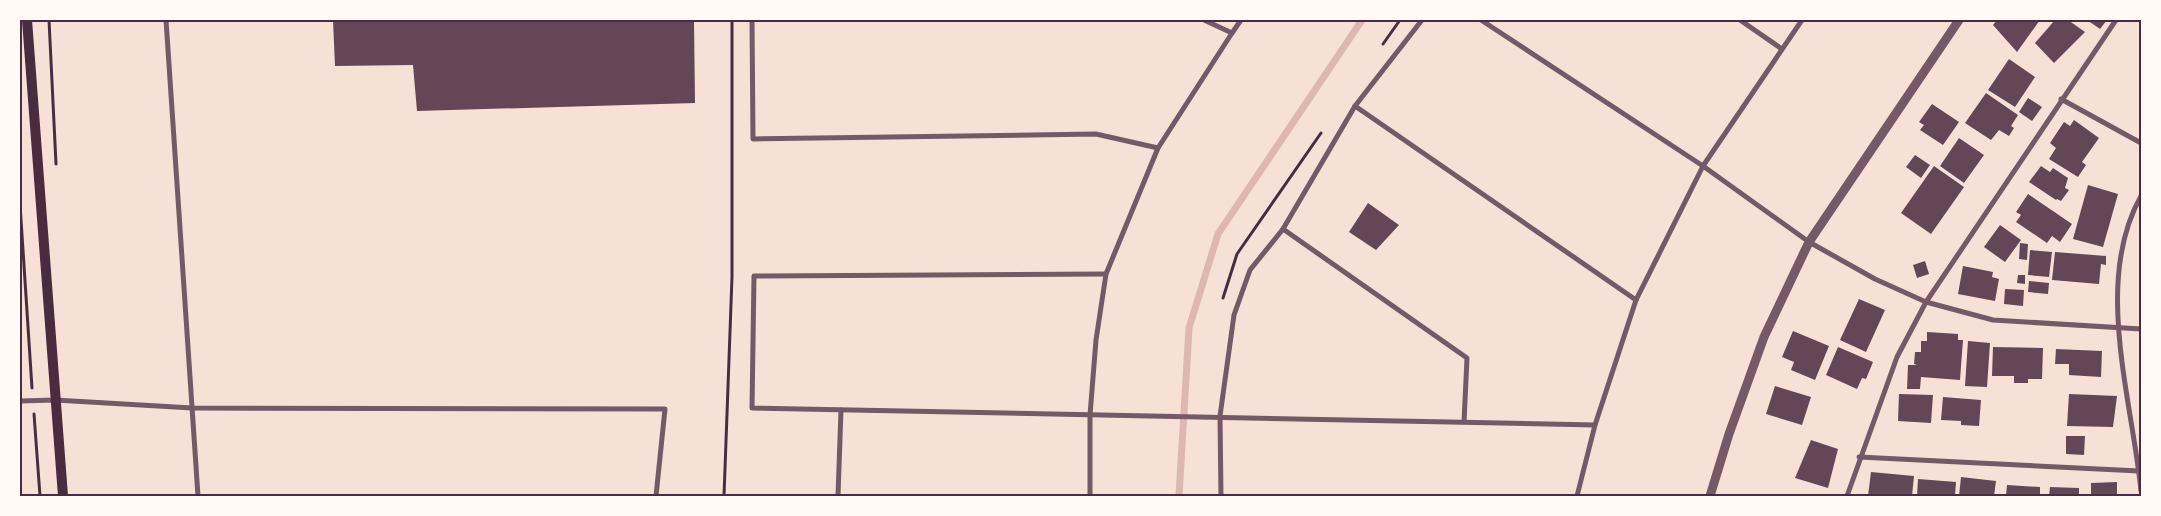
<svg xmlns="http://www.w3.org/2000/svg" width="2161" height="516" viewBox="0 0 2161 516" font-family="'Nunito Sans',sans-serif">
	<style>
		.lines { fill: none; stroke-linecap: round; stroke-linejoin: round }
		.stream { stroke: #dcb8b0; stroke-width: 7 }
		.building { fill: #644757 }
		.path { stroke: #4a2c40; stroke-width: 3 }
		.minor { stroke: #755966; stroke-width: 5 }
		.tertiary { stroke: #755966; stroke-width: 9 }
		.secondary { stroke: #4a2c40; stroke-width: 10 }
		.neatline { fill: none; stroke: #4a2c40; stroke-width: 2 }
	</style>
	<rect width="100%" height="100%" fill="#f7e1d7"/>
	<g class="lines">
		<path class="stream" d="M 1179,496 L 1189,328 L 1218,234 L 1362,20"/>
	</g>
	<g class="building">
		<path d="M 333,20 L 694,20 L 695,103 L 417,111 L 413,65 L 335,66 Z"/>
		<path d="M 1997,20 L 2040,20 L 2017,52 L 1993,25 Z"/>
		<path d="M 2055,20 L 2068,20 L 2085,32 L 2054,63 L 2035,43 Z"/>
		<path d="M 2087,20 L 2107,20 L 2100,29 Z"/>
		<path d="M 2009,59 L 2035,77 L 2015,107 L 1988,90 Z"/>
		<path d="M 1986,93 L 2018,115 L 2011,126 L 2014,128 L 2009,136 L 1999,130 L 1991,140 L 1965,123 Z"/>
		<path d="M 2028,98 L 2042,107 L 2032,121 L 2019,112 Z"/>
		<path d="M 1932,104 L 1959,122 L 1943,145 L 1920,130 L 1924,125 L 1919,122 Z"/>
		<path d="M 2074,120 L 2099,138 L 2082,162 L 2086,165 L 2078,177 L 2049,159 L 2056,148 L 2050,143 L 2064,122 L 2070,126 Z"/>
		<path d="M 1959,138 L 1984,155 L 1964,183 L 1940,166 Z"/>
		<path d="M 1915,155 L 1930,165 L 1921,178 L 1906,167 Z"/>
		<path d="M 1934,166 L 1964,187 L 1931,234 L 1901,213 Z"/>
		<path d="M 2041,166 L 2050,172 L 2053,168 L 2068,178 L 2065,188 L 2069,190 L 2061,201 L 2057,199 L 2056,200 L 2029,182 Z"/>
		<path d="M 2088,185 L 2118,194 L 2103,247 L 2073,239 Z"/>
		<path d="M 2028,194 L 2072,224 L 2060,242 L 2052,236 L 2047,243 L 2016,222 L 2021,215 L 2016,212 Z"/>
		<path d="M 1368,203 L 1399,225 L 1376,250 L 1349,232 Z"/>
		<path d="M 2000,225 L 2021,240 L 2005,262 L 1984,247 Z"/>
		<path d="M 2020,243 L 2028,244 L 2027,260 L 2019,259 Z"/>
		<path d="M 2030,250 L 2052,252 L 2049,277 L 2028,275 Z"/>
		<path d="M 2055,252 L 2106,256 L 2106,265 L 2101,264 L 2099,284 L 2052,280 Z"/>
		<path d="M 1925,261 L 1929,274 L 1917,278 L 1913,265 Z"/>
		<path d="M 1963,266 L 1993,272 L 1992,277 L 1999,279 L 1995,301 L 1958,294 Z"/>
		<path d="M 2018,275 L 2025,275 L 2025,284 L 2017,283 Z"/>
		<path d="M 2029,281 L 2049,283 L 2048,294 L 2028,292 Z"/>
		<path d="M 2005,289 L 2024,290 L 2023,306 L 2004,304 Z"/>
		<path d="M 1859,299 L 1885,310 L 1866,352 L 1840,340 Z"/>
		<path d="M 1793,331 L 1829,346 L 1815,380 L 1791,370 L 1794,362 L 1782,357 Z"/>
		<path d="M 1927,332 L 1958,334 L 1958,340 L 1963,340 L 1960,380 L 1921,377 L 1920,389 L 1907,389 L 1908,365 L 1917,365 L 1914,364 L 1915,352 L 1921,352 L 1921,341 L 1927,341 Z"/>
		<path d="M 1968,341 L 1990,343 L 1987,387 L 1965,386 Z"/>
		<path d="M 1838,347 L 1873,362 L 1866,379 L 1862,378 L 1857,389 L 1826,375 Z"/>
		<path d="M 1993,347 L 2043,348 L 2042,379 L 2028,379 L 2028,383 L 2014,383 L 2014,376 L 1992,376 Z"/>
		<path d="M 2056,349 L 2102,351 L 2101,377 L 2069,375 L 2069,364 L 2055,364 Z"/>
		<path d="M 1775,386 L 1811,397 L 1802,425 L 1766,414 Z"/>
		<path d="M 1899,394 L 1933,395 L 1931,423 L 1898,421 Z"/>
		<path d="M 2069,394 L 2117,396 L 2113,427 L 2067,426 Z"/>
		<path d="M 1943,397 L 1981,400 L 1979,426 L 1961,425 L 1961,421 L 1941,420 Z"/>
		<path d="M 2066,436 L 2085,436 L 2084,455 L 2066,454 Z"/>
		<path d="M 1811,440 L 1838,449 L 1828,488 L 1795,478 Z"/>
		<path d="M 1871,472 L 1914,476 L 1912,496 L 1868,496 Z"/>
		<path d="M 1961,477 L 1996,481 L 1994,496 L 1959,496 Z"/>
		<path d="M 1918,479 L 1956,482 L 1955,496 L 1917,496 Z"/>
		<path d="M 2117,482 L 2117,496 L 2091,496 L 2091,483 Z"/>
		<path d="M 2007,485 L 2040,487 L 2040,496 L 2006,496 Z"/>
		<path d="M 2050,487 L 2079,488 L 2079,496 L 2049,496 Z"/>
	</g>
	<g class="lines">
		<g class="path">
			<path d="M 49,20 L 56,164"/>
			<path d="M 1383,44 L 1400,20"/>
			<path d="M 20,204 L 32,388"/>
			<path d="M 1223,298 L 1237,254 L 1321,133"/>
			<path d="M 34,414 L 40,496"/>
			<path d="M 724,496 L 732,277 L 732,20"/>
		</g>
		<g class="minor">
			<path d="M 166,20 L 198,496"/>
			<path d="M 752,20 L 753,139 L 1096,134 L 1158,148"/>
			<path d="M 1481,20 L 1703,166 L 1809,242 L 1875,279 L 1926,302 L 1993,320 L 2141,329"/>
			<path d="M 1740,20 L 1782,49"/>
			<path d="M 1232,33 L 1241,20"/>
			<path d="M 2061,99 L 2141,143"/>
			<path d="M 1355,106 L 1636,300"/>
			<path d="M 2141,196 C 2093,281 2132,399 2141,491"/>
			<path d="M 1283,229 L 1467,358 L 1464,422"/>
			<path d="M 1106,274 L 754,276 L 752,408 L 1595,425"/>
			<path d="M 20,401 L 55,400 L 192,408 L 665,409 L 656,496"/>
			<path d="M 1859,457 L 2139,471"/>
			<path d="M 838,496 L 841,410"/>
			<path d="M 1090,496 L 1090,415 L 1096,340 L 1106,274 L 1158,148 L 1232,33 L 1204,20"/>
			<path d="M 1221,496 L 1220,416 L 1234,315 L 1250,270 L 1283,229 L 1355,106 L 1422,20"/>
			<path d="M 1577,496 L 1595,425 L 1636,300 L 1703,166 L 1802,20"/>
			<path d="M 1847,496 L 1897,357 L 1926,302 L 2116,20"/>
		</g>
		<path class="tertiary" d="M 1710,496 L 1729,434 L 1764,337 L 1809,242 L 1959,20"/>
		<path class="secondary" d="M 27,20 L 63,496"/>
	</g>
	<rect width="2161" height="516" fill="none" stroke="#fffaf5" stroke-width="42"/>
	<rect x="21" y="21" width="2119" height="474" class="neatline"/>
</svg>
